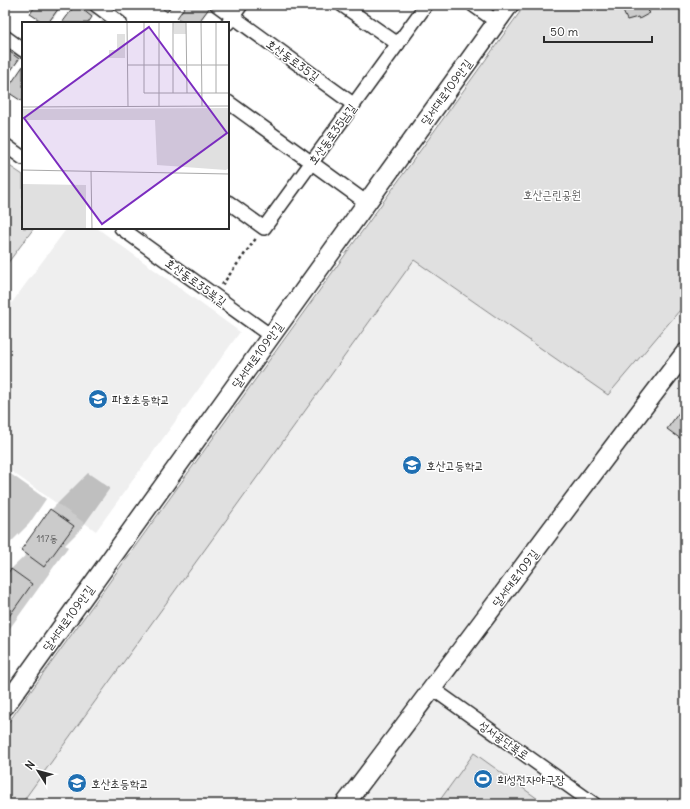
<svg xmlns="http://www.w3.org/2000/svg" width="690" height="809" viewBox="0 0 690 809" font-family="Delius,'Poor Story',sans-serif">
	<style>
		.built { fill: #efefef }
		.green { fill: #e0e0e0; stroke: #868686 }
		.shadow { fill: #0003 }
		.building { fill: #cbcbcb; stroke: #2b2b2b }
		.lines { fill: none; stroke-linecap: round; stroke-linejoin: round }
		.street-casing { stroke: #2b2b2b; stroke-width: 16 }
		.secondary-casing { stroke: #2b2b2b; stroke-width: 21 }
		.path { stroke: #2b2b2b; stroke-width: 2.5; stroke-dasharray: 3 3; stroke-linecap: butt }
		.street { stroke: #fff; stroke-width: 13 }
		.secondary { stroke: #fff; stroke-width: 18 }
		.labels { text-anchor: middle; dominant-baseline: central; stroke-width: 3; stroke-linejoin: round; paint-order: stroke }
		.number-label { font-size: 10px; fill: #535353 }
		.street-label { font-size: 12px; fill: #2b2b2b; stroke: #fff }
		.park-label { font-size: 12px; fill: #585858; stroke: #fff }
		.poi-label { font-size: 12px; fill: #2b2b2b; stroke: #fff; text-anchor: start }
		.inset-road { fill: none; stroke: #aaa; stroke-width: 1 }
		.view { fill: #7b2cbf; fill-opacity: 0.15; stroke: #7b2cbf; stroke-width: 2 }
		.inset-edge { fill: none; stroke: #2b2b2b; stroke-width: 2 }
	</style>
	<rect width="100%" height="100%" fill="#fff"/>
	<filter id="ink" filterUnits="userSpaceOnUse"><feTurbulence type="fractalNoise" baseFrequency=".025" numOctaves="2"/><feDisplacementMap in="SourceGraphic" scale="8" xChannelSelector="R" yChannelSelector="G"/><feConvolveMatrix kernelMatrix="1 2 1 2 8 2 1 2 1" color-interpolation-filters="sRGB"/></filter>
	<g filter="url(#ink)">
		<g class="built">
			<path d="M 544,5 L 685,5 L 685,804 L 5,804 Z"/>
			<path d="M 67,228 L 97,228 L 240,332 L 96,531 L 5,467 L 5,312 Z"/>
		</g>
		<g class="green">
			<path d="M 525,5 L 685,5 L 685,304 L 608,395 L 414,260 L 21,804 L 5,804 L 5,727 Z"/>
			<path d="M 5,163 L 23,175 L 23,228 L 34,228 L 7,264 L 5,262 Z"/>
			<path d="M 474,753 L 545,804 L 437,804 Z"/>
		</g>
		<g class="shadow">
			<path d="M 37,5 L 62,5 L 54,17 L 48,23 L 45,23 Z"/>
			<path d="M 76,5 L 93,5 L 98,9 L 88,23 L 63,23 Z"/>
			<path d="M 187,5 L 212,5 L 199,23 L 186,23 Z"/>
			<path d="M 627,5 L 656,5 L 649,13 L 639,16 L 623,9 Z"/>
			<path d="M 107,16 L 117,23 L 100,23 Z"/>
			<path d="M 10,40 L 23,55 L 5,79 L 5,45 Z"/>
			<path d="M 5,470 L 46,499 L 29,524 L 5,548 Z"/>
			<path d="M 88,473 L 110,488 L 81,529 L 65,545 L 68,547 L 5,635 L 5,578 L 11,569 L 27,554 L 22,550 L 51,510 Z"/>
		</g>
		<g class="building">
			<path d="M 36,5 L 61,5 L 48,23 L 44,23 L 30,14 Z"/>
			<path d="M 75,5 L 77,5 L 92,17 L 88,23 L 62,23 Z"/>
			<path d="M 158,5 L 172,5 L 167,12 Z"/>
			<path d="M 186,5 L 208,5 L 210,7 L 198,23 L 185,23 L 177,18 Z"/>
			<path d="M 628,5 L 658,5 L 648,11 L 650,13 L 639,19 L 638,17 L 627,20 L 622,9 L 628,6 Z"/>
			<path d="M 5,48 L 19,59 L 5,79 Z"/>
			<path d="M 23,66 L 23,102 L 6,91 Z"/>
			<path d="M 685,404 L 685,442 L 667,429 Z"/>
			<path d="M 50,509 L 74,526 L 44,567 L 21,550 Z"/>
			<path d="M 5,533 L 10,536 L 5,543 Z"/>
			<path d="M 11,569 L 32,584 L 5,622 L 5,576 Z"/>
		</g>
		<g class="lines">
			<g class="street-casing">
				<g id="street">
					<path d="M 96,5 L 120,23"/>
					<path d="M 217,5 L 353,104"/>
					<path d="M 342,5 L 398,44"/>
					<path d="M 473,5 L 497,22"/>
					<path d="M 228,23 L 241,5"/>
					<path d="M 5,37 L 23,50"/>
					<path d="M 228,102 L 367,203"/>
					<path d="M 5,145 L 23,158"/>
					<path d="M 228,202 L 264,228 L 426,5"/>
					<path d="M 121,228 L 271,336"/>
					<path d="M 433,689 L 594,804"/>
				</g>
			</g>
			<g class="secondary-casing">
				<g id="secondary">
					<path d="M 5,706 L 509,5"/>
					<path d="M 345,804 C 459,654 570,502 685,353"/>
				</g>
			</g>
			<path class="path" d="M 222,285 L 257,237"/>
			<use href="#street" class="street"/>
			<use href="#secondary" class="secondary"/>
		</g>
	</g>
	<defs>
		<g id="school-disc" transform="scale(1)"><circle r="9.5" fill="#1f6fb2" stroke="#fff"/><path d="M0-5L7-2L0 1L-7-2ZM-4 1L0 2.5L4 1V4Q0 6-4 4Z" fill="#fff"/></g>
		<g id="stadium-disc" transform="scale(1)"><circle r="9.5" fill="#1f6fb2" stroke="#fff"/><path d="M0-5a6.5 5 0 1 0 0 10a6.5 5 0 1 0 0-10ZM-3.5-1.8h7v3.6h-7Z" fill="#fff"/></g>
	</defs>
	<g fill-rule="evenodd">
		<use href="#school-disc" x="98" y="399"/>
		<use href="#school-disc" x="412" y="465"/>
		<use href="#stadium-disc" x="483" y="779"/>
		<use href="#school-disc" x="77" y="783"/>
	</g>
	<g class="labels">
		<g class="number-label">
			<text x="47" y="538">117동</text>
		</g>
		<g class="street-label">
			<text transform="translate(293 60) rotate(36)">호산동로35길</text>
			<text transform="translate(446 92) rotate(-54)">달서대로109안길</text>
			<text transform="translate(332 134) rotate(-54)">호산동로35남길</text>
			<text transform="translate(196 282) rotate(36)">호산동로35북길</text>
			<text transform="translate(257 355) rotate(-54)">달서대로109안길</text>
			<text transform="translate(515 578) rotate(-53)">달서대로109길</text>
			<text transform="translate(68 618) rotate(-54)">달서대로109안길</text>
			<text transform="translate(504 740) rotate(35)">성서공단북로</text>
		</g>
		<g class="park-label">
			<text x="552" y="194">호산근린공원</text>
		</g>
		<g class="poi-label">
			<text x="112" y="399">파호초등학교</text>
			<text x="426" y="465">호산고등학교</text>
			<text x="497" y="779">희성전자야구장</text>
			<text x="91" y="783">호산초등학교</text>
		</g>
	</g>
	<g transform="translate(22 22)">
		<rect width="207" height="207" fill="#fff"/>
		<path d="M 151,0 L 164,0 L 164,12 L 152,12 ZM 95,12 L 103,12 L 103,36 L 87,36 L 87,28 L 95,28 ZM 206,86 L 207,146 L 204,148 L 135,143 L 133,98 L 0,98 L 0,87 ZM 0,162 L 64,163 L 64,207 L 0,207 Z" fill="#e0e0e0"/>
		<path class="inset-road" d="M 105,0 L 106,84M 122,0 L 122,71 L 207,71M 164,0 L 165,71M 179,0 L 180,84M 106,43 L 207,43M 151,71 L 151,0M 194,71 L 194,0M 137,84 L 137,0M 0,85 L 207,84M 0,148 L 207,152M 69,149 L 70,207"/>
		<path class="view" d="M 127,5 L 205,111 L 80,202 L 2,96 Z"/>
		<rect width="207" height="207" class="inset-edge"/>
	</g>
	<rect width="690" height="809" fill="none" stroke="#fff" stroke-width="20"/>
	<rect x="10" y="10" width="670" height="789" fill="none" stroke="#2b2b2b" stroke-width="1.5" filter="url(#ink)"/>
	<g transform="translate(38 771) rotate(306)" stroke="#ffffff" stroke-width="3" paint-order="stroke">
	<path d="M0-3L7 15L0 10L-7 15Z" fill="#2b2b2b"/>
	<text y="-6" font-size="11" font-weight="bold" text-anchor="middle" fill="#2b2b2b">N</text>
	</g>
	<path d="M544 36v6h108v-6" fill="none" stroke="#2b2b2b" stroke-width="2"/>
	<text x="550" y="36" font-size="12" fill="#2b2b2b" stroke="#ffffff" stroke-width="3" paint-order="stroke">50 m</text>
</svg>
